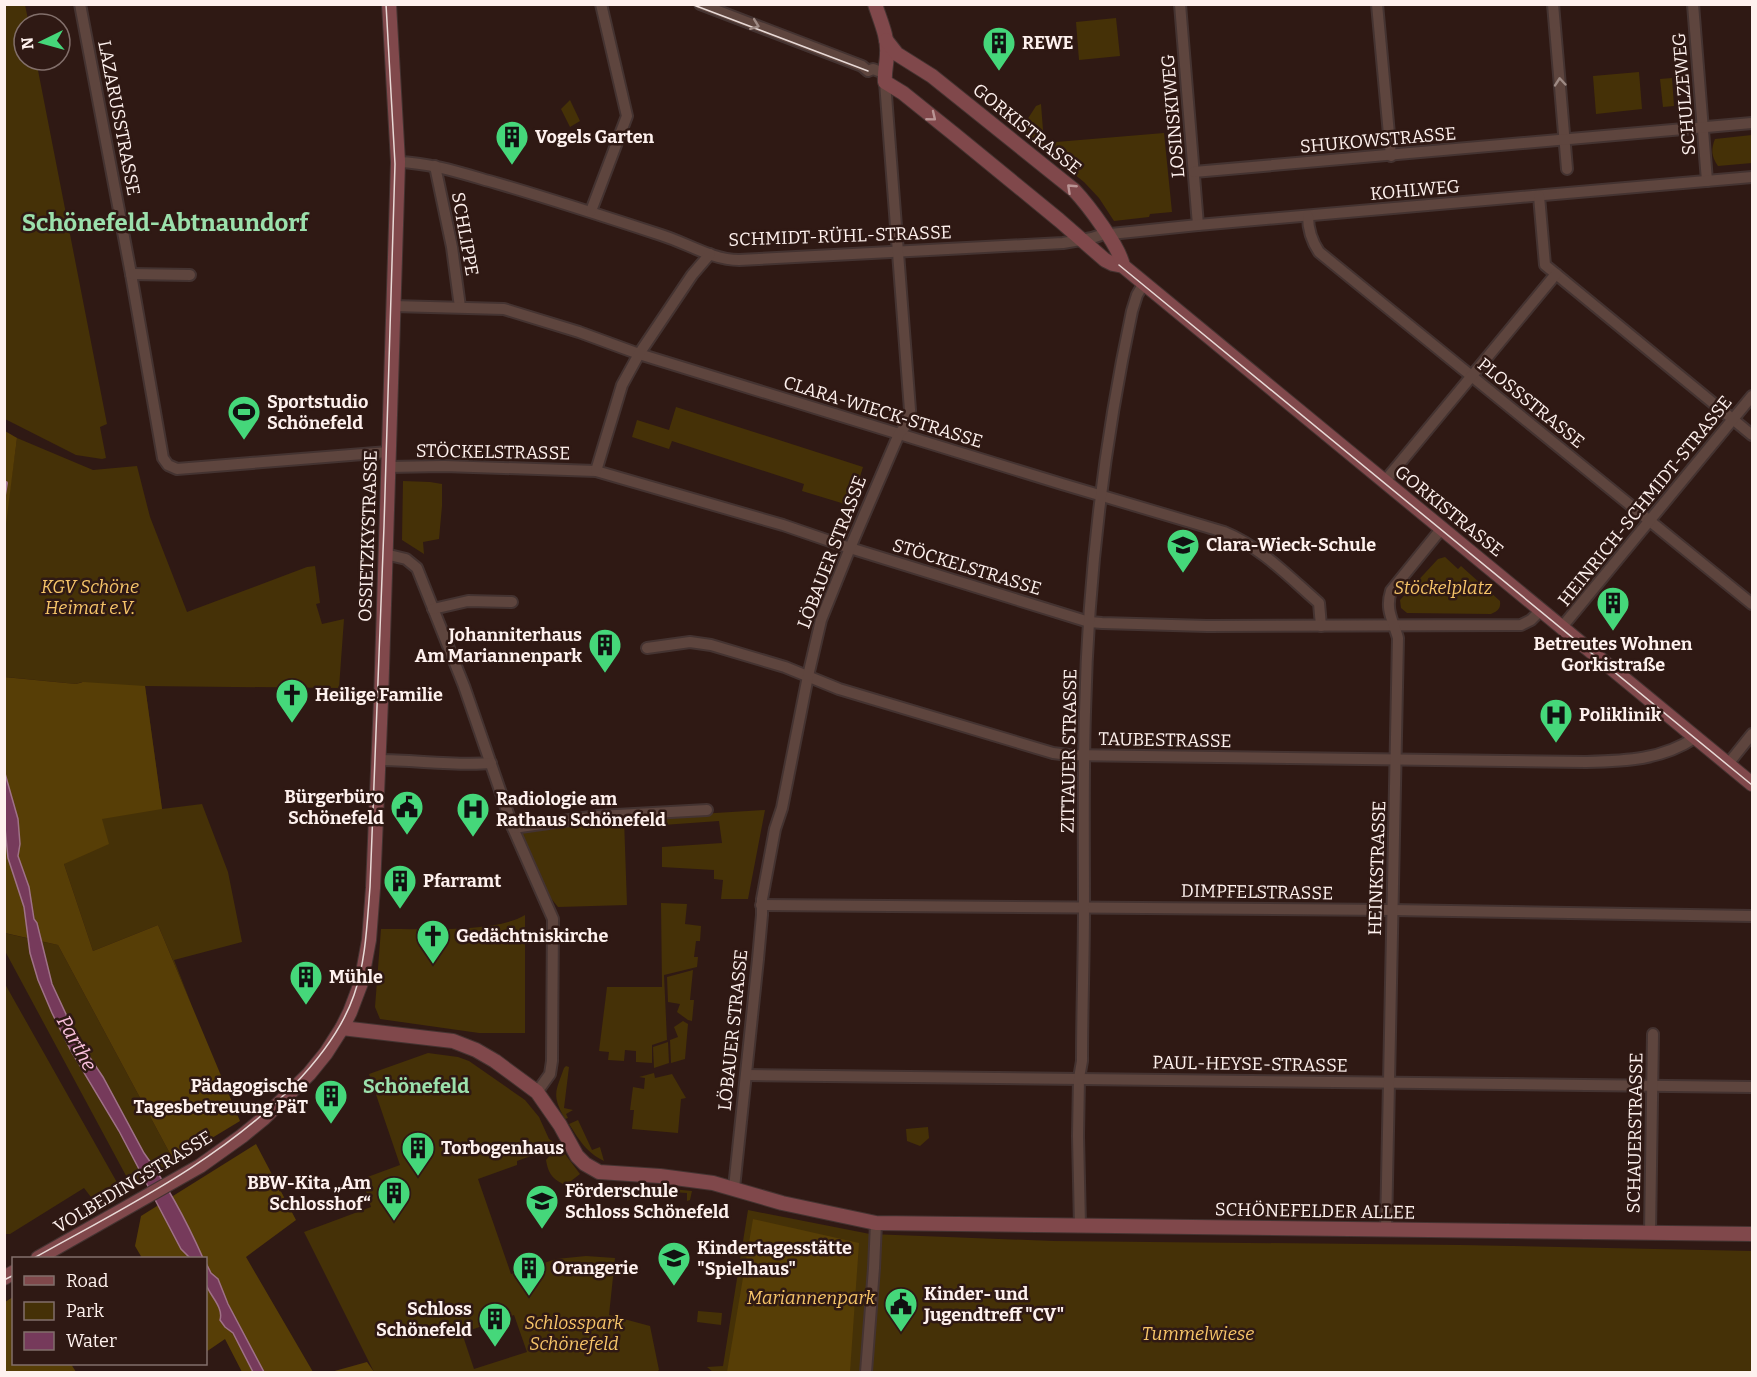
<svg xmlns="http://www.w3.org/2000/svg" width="1757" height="1377" viewBox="0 0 1757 1377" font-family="Bitter,serif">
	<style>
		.green { fill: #453107; fill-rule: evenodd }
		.forest { fill: #573e06 }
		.water { fill: #763a5b; stroke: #9f7187; stroke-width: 1.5 }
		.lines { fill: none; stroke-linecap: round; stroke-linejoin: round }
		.stream { stroke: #9f7187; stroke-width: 4 }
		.minor-casing { stroke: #443331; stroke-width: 14 }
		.secondary-casing { stroke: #443331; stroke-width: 16 }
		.minor { stroke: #5e453e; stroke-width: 10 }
		.secondary { stroke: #80484b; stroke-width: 14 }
		.tram { stroke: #e8dad7; stroke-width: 1.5 }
		.oneway { stroke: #9e8a84 }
		.oneway2 { stroke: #b99494 }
		.labels { text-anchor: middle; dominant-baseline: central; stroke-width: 5; stroke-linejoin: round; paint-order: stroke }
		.poi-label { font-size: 18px; font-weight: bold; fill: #fef1ee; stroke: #2f1914; text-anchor: start }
		.street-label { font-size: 18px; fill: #fef1ee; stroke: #2f1914 }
		.park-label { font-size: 18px; font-style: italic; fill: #f7c569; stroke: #2f1914 }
		.water-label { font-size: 20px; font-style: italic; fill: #fac1dd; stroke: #2f1914 }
		.neighbourhood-label { font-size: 20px; font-weight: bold; fill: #9be0ac; stroke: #2f1914 }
		.district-label { font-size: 24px; font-weight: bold; fill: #9be0ac; stroke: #2f1914 }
	</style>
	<rect width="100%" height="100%" fill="#2f1914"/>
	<g class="green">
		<path d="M 4,5 L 25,5 L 29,24 L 24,24 L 24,60 L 36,60 L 107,424 L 100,427 L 106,458 L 102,459 L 76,455 L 5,419 Z"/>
		<path d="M 1116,18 L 1120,56 L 1079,60 L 1076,22 Z"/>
		<path d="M 1639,72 L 1642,109 L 1596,114 L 1593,76 Z"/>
		<path d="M 1672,78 L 1674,106 L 1663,107 L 1660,79 Z"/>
		<path d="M 570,100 L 580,121 L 570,127 L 561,109 Z"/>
		<path d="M 1041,104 L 1044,143 L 1164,133 L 1172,212 L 1150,214 L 1149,217 L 1114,221 L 1099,198 L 1084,182 L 1020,131 L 1036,106 Z"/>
		<path d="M 1752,135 L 1752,163 L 1718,166 C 1711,156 1711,149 1715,139 Z"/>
		<path d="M 676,407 L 863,467 L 853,499 L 850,498 L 848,505 L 802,491 L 804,484 L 672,441 L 669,449 L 632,437 L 637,420 L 669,430 Z"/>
		<path d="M 17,438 L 93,470 L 137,466 L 150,517 L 187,612 L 307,567 L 315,566 L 320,603 L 316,604 L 322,624 L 344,619 L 339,688 L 145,686 L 162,809 L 202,804 L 228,872 L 242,942 L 174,960 L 192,1006 L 158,925 L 93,951 L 64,864 L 102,819 L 82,682 L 76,684 L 5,677 L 4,532 Z"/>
		<path d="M 403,481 L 430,482 L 442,484 L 442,506 L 439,539 L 423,542 L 424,554 L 402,540 Z"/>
		<path d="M 1445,557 L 1458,569 L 1461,566 L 1500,601 C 1501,608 1498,611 1491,614 L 1407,613 L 1401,608 L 1400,600 L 1438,559 Z"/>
		<path d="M 765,810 L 748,899 L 721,899 L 723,880 L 714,879 L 714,870 L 662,867 L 662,847 L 722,843 L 719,821 L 635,827 L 634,818 Z"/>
		<path d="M 624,819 L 627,905 L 558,907 L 545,891 L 520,833 L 580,822 Z"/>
		<path d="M 661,903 L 687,904 L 685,924 L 701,926 L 700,941 L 696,941 L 694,957 L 698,957 L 697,967 L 664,975 L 667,1040 L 652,1045 L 652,1063 L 636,1062 L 636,1051 L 625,1050 L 624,1061 L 608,1060 L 609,1052 L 599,1051 L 607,987 L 662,987 Z"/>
		<path d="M 525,915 L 525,1033 L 479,1033 L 380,1019 L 375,1007 L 381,929 C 418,928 494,934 525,915 Z"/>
		<path d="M 4,933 L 58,945 L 174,1161 L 131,1185 L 5,951 Z"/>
		<path d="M 693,970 L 690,1000 L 694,1000 L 692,1021 L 688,1020 L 677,1012 L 680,1004 L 668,1002 L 667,977 Z"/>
		<path d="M 5,984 L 119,1186 L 94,1201 L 84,1188 L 10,1234 L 4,1234 Z"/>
		<path d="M 683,1021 L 688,1024 L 685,1059 L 671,1063 L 670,1040 L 678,1037 L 674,1027 Z"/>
		<path d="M 668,1042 L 669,1063 L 654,1068 L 653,1047 Z"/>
		<path d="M 428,1053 L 458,1057 L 469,1061 L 525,1100 L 539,1117 L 549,1139 L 559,1146 L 580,1174 L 571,1181 L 563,1184 C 551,1178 548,1172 546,1160 L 558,1146 L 517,1161 L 517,1165 L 478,1179 L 511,1274 L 556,1259 L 586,1256 L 615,1258 L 609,1315 L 650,1326 L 659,1370 L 657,1372 L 374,1372 L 304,1232 L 371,1207 L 362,1179 L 400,1165 L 369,1074 ZM 514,1315 L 527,1352 L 474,1369 L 462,1333 Z"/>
		<path d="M 566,1066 L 569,1067 L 564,1108 L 573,1110 L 566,1114 L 568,1118 L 565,1119 C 552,1095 555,1093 564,1068 Z"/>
		<path d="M 654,1073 L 655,1078 L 672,1074 L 686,1098 L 681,1099 L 678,1133 L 632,1129 L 634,1110 L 630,1110 L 633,1087 L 644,1089 L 645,1078 L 639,1077 Z"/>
		<path d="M 578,1120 L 592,1150 L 600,1147 L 604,1161 C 586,1152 580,1141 569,1124 Z"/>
		<path d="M 928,1127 L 929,1138 L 920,1146 L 907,1141 L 906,1129 Z"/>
		<path d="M 607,1187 L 662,1188 L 692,1191 L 690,1200 L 687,1201 L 687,1193 L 616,1188 L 616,1195 L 606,1193 L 605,1189 Z"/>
		<path d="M 748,1210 L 870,1234 L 1054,1241 L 1461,1245 L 1752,1251 L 1752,1372 L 713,1372 L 707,1367 L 723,1366 Z"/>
		<path d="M 698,1311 L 722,1313 L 721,1325 L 697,1322 Z"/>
	</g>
	<g class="forest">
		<path d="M 5,431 L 17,438 L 5,532 Z"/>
		<path d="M 4,677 L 76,684 L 83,682 L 145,686 L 162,809 L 102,819 L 109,844 L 64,864 L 93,951 L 158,925 L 240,1121 L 174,1161 L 58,945 L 5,933 Z"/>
		<path d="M 256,1144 L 296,1220 L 246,1257 L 313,1372 L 242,1372 L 225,1339 L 206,1352 L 206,1258 L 142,1258 L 135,1246 L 141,1216 Z"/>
		<path d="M 753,1219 L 859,1243 L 850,1372 L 727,1372 Z"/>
		<path d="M 13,1297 L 14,1364 L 71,1364 L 76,1372 L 5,1372 L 5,1302 Z"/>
		<path d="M 367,1362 L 374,1372 L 331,1372 Z"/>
	</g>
	<g class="water">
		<path d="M 4,770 L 18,819 L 20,844 L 18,856 L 29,887 L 34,919 L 37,923 L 52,984 L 78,1040 L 103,1077 L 144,1153 C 168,1186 187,1222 203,1258 L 190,1258 L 181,1249 L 119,1131 L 71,1051 L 52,1013 L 38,980 L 30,953 L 24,907 L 8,858 L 4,818 Z"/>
		<path d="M 206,1263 L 211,1273 L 218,1279 L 228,1304 L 264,1372 L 253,1372 L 233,1333 L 225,1327 L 220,1320 C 224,1307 209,1295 206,1284 C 204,1278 205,1270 206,1263 Z"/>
	</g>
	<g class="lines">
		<path class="stream" d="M 4,495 L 6,483"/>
		<g class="minor-casing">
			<g id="minor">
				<path d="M 80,4 L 131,274 L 163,458 L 168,465 L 177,469 L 388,452"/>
				<path d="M 700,4 L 862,66 L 868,71 L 873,69 L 884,73"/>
				<path d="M 1180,4 L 1198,225"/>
				<path d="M 1377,4 L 1391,156"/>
				<path d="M 1553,4 L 1567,169"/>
				<path d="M 1693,4 L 1707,181"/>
				<path d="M 398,162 C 432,163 464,174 496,183 C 551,199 606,217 661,235 C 687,243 712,260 739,260 L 1063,243 L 1092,238 L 1101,235 L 1198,225 L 1752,177"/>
				<path d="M 435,166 L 452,247 L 460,307"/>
				<path d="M 1194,172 L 1752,123"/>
				<path d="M 1539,196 L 1545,265 L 1752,435"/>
				<path d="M 591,211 L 627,116 L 601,4"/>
				<path d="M 1308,216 C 1308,230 1311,240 1319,252 L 1752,604"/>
				<path d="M 131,274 L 190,275"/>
				<path d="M 393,306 L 504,309 L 579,332 L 639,354 L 1062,484 L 1224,532 C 1261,547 1289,577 1319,603 L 1321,626"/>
				<path d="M 388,467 L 444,466 L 596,471 L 783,525 L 850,548 L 1089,622 L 1102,623 L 1207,626 L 1521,625 L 1531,620 L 1541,610"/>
				<path d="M 596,471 L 622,385 L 639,354 L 692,275 L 710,254"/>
				<path d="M 1385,481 L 1556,274"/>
				<path d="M 385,554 L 406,559 L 417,568 L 464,686 L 513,828 L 553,919 L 552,1061 L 550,1074 L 537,1092"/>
				<path d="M 433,609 L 468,601 L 512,602"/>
				<path d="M 1562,627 L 1752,396"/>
				<path d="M 647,648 L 690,642 L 711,645 L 785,667 L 839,689 L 1053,753 L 1069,755 L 1586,762 C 1626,761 1662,760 1696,737"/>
				<path d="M 378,760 C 416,760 454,766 491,763"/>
				<path d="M 1728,764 L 1752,734"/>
				<path d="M 513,828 L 598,816 L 707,810"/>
				<path d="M 761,905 L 1392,910 L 1752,916"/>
				<path d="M 747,1075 L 1752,1087"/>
				<path d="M 734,1188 L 758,959 L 762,915 L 762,899 L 775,829 L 782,808 L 808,676 L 821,620 L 850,548 L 899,434 L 907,424 L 910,410 L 885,82"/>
				<path d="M 1080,1226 L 1078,1136 L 1079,1078 L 1082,1061 C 1082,1010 1084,958 1084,907 C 1084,842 1083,777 1085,712 C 1088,577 1104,443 1132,311 L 1137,295 L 1144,283"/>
				<path d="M 1386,1230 L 1398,638 C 1393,620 1385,610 1391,591 L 1442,528"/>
				<path d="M 1650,1233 L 1653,1034"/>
				<path d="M 866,1372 L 874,1268 L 876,1223"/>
			</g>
		</g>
		<g class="secondary-casing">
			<g id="secondary">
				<path d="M 875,4 C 880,20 888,37 887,53 C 887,63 884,72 885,82 L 903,93 L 954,134 L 1059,220 L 1105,260 L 1113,264 L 1123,266 L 1752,784"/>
				<path d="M 886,40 L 897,54 L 932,76 L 1074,190 C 1088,205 1120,247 1123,266"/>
				<path d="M 342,1028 L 453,1041 L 476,1050 L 495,1061 L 537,1092 L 560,1125 L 577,1156 L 585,1164 L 599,1172 L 660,1176 L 713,1183 L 782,1203 L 876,1223 L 1752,1234"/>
				<path d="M 38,1258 L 200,1166 L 242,1136 L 264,1118 L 309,1074 L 326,1053 L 342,1028 L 350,1012 L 361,983 L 369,940 L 373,888 L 381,700 L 398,162 L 389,4"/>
				<path d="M 4,1278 L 14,1272"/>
			</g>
		</g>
		<use href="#minor" class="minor"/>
		<use href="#secondary" class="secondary"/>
		<g class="tram">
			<path d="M 691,4 L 868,71"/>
			<path d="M 1119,265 L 1752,785"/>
			<path d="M 34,1258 C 125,1207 220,1161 294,1085 C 319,1059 342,1030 354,995 C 366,961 367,923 370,887 L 384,526 L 395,164 L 386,4"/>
			<path d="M 4,1280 L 14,1275"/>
		</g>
	</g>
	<defs><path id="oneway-chevron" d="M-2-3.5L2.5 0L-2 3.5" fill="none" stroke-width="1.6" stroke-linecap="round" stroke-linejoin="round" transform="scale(1.5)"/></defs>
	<g class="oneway">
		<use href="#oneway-chevron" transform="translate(755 25) rotate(21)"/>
		<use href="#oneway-chevron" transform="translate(1560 82) rotate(-95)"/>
	</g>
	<g class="oneway2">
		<use href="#oneway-chevron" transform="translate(932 117) rotate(39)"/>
		<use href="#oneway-chevron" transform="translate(1071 188) rotate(-137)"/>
	</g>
	<defs>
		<g id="building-pin" transform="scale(1.725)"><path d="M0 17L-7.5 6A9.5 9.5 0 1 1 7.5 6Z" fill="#45d77a" stroke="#2f1914"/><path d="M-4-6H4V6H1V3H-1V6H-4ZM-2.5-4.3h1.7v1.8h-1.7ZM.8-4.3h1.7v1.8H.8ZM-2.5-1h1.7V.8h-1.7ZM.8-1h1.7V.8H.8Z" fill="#111"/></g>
		<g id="stadium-pin" transform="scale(1.725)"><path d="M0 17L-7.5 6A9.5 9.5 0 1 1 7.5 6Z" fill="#45d77a" stroke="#2f1914"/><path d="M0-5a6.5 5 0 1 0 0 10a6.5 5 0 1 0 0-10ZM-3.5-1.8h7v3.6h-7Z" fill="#111"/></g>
		<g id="school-pin" transform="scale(1.725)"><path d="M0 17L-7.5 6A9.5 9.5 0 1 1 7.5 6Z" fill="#45d77a" stroke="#2f1914"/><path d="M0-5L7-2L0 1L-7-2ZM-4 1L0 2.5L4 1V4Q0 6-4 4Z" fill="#111"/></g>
		<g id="church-pin" transform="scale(1.725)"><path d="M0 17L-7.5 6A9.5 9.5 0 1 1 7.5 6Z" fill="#45d77a" stroke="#2f1914"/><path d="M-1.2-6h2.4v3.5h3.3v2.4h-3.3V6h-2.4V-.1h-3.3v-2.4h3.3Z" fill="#111"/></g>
		<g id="hospital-pin" transform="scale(1.725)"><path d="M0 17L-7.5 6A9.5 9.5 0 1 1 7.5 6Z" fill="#45d77a" stroke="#2f1914"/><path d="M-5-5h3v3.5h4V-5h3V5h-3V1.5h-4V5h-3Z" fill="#111"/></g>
		<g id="civic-pin" transform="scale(1.725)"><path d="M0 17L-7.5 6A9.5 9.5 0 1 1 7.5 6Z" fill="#45d77a" stroke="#2f1914"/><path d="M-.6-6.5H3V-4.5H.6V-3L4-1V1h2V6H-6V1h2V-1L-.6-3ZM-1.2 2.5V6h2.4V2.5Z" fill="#111"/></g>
	</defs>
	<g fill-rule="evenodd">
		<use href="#building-pin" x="999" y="43"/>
		<use href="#building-pin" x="512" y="137"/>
		<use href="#stadium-pin" x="244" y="412"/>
		<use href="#school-pin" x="1183" y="545"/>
		<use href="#building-pin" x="1613" y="603"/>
		<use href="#building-pin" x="605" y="645"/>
		<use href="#church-pin" x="292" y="695"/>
		<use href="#hospital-pin" x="1556" y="715"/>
		<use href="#civic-pin" x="407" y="807"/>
		<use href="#hospital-pin" x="473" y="809"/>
		<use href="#building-pin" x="400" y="881"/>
		<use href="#church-pin" x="433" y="936"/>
		<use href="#building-pin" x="306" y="977"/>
		<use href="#building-pin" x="331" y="1096"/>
		<use href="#building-pin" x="418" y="1148"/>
		<use href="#building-pin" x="394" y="1193"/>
		<use href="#school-pin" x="542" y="1201"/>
		<use href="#school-pin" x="674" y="1258"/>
		<use href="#building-pin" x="529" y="1268"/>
		<use href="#civic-pin" x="901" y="1304"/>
		<use href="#building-pin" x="495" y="1319"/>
	</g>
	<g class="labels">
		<g class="poi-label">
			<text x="1022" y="43">REWE</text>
			<text x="535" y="137">Vogels Garten</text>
			<text x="267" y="402">Sportstudio<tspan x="267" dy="21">Schönefeld</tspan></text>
			<text x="1206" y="545">Clara-Wieck-Schule</text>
			<text x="582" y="635" text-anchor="end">Johanniterhaus<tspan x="582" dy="21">Am Mariannenpark</tspan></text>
			<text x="1613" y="644" text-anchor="middle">Betreutes Wohnen<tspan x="1613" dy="21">Gorkistraße</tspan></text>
			<text x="315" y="695">Heilige Familie</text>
			<text x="1579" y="715">Poliklinik</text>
			<text x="384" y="797" text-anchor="end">Bürgerbüro<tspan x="384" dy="21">Schönefeld</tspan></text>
			<text x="496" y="799">Radiologie am<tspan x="496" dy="21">Rathaus Schönefeld</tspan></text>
			<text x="423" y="881">Pfarramt</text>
			<text x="456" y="936">Gedächtniskirche</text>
			<text x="329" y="977">Mühle</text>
			<text x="308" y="1086" text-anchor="end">Pädagogische<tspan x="308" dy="21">Tagesbetreuung PäT</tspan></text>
			<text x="441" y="1148">Torbogenhaus</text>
			<text x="371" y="1183" text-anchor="end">BBW-Kita „Am<tspan x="371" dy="21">Schlosshof“</tspan></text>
			<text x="565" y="1191">Förderschule<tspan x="565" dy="21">Schloss Schönefeld</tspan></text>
			<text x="697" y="1248">Kindertagesstätte<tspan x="697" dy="21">"Spielhaus"</tspan></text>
			<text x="552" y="1268">Orangerie</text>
			<text x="924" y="1294">Kinder- und<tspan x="924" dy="21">Jugendtreff "CV"</tspan></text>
			<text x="472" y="1309" text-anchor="end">Schloss<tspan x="472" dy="21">Schönefeld</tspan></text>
		</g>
		<g class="street-label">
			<text transform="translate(1684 94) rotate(-95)">SCHULZEWEG</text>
			<text transform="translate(1173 116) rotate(-95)">LOSINSKIWEG</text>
			<text transform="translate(119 118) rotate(79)">LAZARUSSTRASSE</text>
			<text transform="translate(1027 129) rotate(39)">GORKISTRASSE</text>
			<text transform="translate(1378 140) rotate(-5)">SHUKOWSTRASSE</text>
			<text transform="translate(1415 190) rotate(-5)">KOHLWEG</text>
			<text transform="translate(465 234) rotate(80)">SCHLIPPE</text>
			<text transform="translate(840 236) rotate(-2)">SCHMIDT-RÜHL-STRASSE</text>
			<text transform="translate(1531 403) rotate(39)">PLOSSSTRASSE</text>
			<text transform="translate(883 412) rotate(17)">CLARA-WIECK-STRASSE</text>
			<text transform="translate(493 452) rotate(1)">STÖCKELSTRASSE</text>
			<text transform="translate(1645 501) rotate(-51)">HEINRICH-SCHMIDT-STRASSE</text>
			<text transform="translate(1449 511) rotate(39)">GORKISTRASSE</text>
			<text transform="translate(368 536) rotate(-88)">OSSIETZKYSTRASSE</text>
			<text transform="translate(832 552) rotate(-69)">LÖBAUER STRASSE</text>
			<text transform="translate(967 567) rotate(17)">STÖCKELSTRASSE</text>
			<text transform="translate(1165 740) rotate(1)">TAUBESTRASSE</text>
			<text transform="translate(1069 751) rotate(-89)">ZITTAUER STRASSE</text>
			<text transform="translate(1377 868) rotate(-88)">HEINKSTRASSE</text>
			<text transform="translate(1257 892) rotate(1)">DIMPFELSTRASSE</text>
			<text transform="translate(733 1030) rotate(-84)">LÖBAUER STRASSE</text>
			<text transform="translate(1250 1064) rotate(1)">PAUL-HEYSE-STRASSE</text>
			<text transform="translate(1635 1133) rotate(-89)">SCHAUERSTRASSE</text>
			<text transform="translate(133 1182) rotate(-31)">VOLBEDINGSTRASSE</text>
			<text transform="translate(1315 1211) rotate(1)">SCHÖNEFELDER ALLEE</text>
		</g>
		<g class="park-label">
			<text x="90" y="587">KGV Schöne<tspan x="90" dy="21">Heimat e.V.</tspan></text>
			<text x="1443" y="588">Stöckelplatz</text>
			<text x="811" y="1298">Mariannenpark</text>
			<text x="574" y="1323">Schlosspark<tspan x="574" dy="21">Schönefeld</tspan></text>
			<text x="1198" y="1334">Tummelwiese</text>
		</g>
		<g class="water-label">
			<text transform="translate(77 1043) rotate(61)">Parthe</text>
		</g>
		<g class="neighbourhood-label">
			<text x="416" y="1086">Schönefeld</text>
		</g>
		<g class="district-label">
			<text x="165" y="223">Schönefeld-Abtnaundorf</text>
		</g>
	</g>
	<rect width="1757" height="1377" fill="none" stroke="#fef1ee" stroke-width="12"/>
	<rect x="12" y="1257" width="195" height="108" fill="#2f1914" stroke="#826f6b" stroke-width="1.5"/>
	<rect x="24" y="1276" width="30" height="9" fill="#80484b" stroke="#826f6b" stroke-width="1.5"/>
	<text x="66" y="1287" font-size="18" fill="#fef1ee">Road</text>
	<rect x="24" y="1302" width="30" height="18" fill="#453107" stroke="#826f6b" stroke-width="1.5"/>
	<text x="66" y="1317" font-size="18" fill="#fef1ee">Park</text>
	<rect x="24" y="1332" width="30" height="18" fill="#763a5b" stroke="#826f6b" stroke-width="1.5"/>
	<text x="66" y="1347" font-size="18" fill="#fef1ee">Water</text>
	<g transform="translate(42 42) rotate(265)"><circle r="28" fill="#2f1914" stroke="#826f6b" stroke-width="1.5"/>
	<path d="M0-4.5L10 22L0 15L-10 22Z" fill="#45d77a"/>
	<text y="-9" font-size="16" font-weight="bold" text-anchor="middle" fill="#fef1ee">N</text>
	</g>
</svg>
